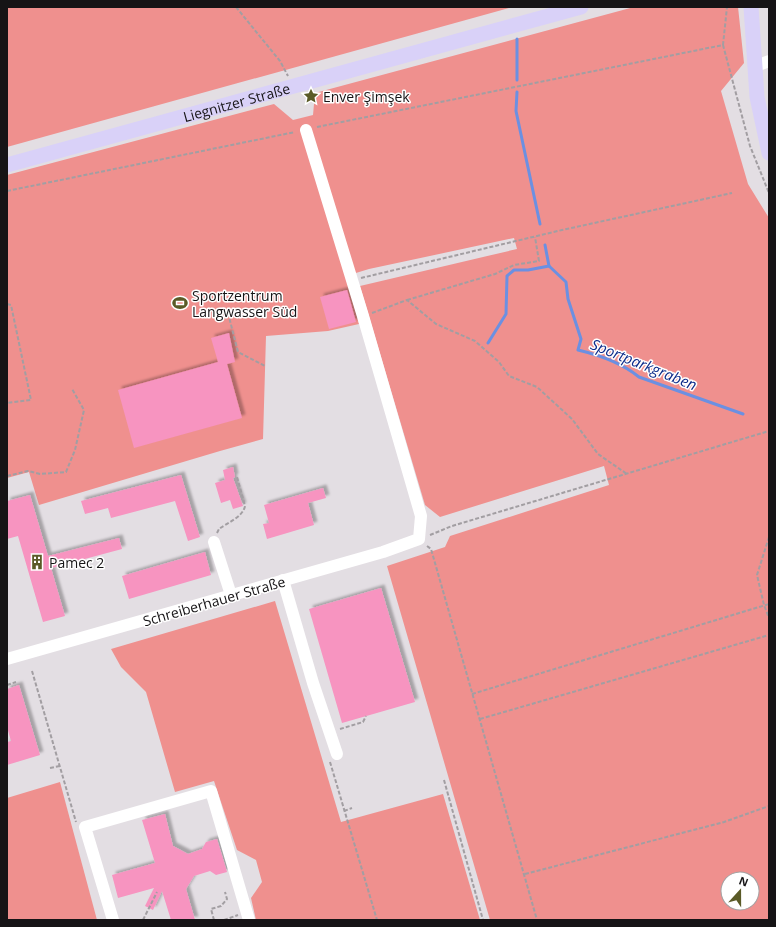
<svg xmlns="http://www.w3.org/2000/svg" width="776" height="927" viewBox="0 0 776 927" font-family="'Open Sans',sans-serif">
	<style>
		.green { fill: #ef908e; fill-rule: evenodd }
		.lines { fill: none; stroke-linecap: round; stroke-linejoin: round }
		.stream { stroke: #6b90e2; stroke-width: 3 }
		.building { fill: #f794c0; filter: url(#shadow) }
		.path { stroke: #a29ea2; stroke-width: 2; stroke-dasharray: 4 2; stroke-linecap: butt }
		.minor { stroke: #fff; stroke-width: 12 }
		.major { stroke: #d9d1f8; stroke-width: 15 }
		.labels { text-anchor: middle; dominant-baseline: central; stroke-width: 3; stroke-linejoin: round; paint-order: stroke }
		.poi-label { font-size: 14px; fill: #161416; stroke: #fff; text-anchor: start }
		.street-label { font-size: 14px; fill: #161416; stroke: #fff }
		.water-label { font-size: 15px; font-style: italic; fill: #0e2c8a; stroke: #fff }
	</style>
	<defs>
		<filter id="shadow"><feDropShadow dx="3.5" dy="-3.5" stdDeviation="1" flood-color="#0004"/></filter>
	</defs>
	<rect width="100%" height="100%" fill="#e3dee3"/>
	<g class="green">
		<path d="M 7,7 L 513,7 L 7,147 Z"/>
		<path d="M 634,7 L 738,7 L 744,63 L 721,91 L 748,184 L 769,218 L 769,920 L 490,920 L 387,566 L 445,547 L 450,536 L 609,485 L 604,466 L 440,517 L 425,505 L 360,286 L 517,249 L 514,238 L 369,269 L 346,276 L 359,324 L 328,331 L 266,336 L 263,439 L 220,451 L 39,505 L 29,472 L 7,478 L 7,175 L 274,104 L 293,120 L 313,115 L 315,93 ZM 728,879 L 752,879 L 752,903 L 728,903 Z"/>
		<path d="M 275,601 L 341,822 L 443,794 L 480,920 L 256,920 L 251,898 L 262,882 L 256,860 L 237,850 L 214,781 L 175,792 L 146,692 L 121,667 L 111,649 Z"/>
		<path d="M 60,782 L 97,920 L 7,920 L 7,798 Z"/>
	</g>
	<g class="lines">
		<g class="stream">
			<path d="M 517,39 L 517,80"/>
			<path d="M 517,92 L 516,111 L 540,224"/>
			<path d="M 545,245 L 549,266 L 566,282 L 568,299 L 581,339 L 578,350 C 599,355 622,363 639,377 L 743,414"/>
			<path d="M 488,343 L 506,314 L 507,276 L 514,270 L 528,270 L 549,266"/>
		</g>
	</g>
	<g class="building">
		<path d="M 347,290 L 356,322 L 329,329 L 320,297 Z"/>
		<path d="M 229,333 L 235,362 L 227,364 L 242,418 L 134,448 L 118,390 L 218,362 L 211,338 Z"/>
		<path d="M 233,467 L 235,477 L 233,478 L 243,506 L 233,509 L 230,500 L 221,503 L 215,483 L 225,480 L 223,470 Z"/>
		<path d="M 181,475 L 200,537 L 188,541 L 175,501 L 111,518 L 108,508 L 85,514 L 81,501 Z"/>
		<path d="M 323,488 L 326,498 L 308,503 L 314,525 L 267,539 L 263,524 L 269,523 L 264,505 Z"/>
		<path d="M 30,495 L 48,556 L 119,538 L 122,549 L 51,568 L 65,616 L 43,622 L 18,536 L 7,539 L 7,501 Z"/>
		<path d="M 205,552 L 211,575 L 129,599 L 122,576 Z"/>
		<path d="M 381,588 L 415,702 L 342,723 L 309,609 Z"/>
		<path d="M 19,685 L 40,755 L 7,765 L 7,742 L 11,741 L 7,727 L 7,689 Z"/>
		<path d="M 165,814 L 173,846 L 188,854 L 202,849 L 206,842 L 217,839 L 227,872 L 216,875 L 210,871 L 194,876 L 186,889 L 195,920 L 171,920 L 162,891 L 153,910 L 145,906 L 154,888 L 118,898 L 112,875 L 155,863 L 142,820 Z"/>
	</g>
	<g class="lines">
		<g class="path">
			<path d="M 236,7 L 280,61 L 288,76"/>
			<path d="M 723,45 L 750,146 L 769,193"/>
			<path d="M 317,127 L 723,45 L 727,7"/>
			<path d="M 7,191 L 295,132"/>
			<path d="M 361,278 L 562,230 L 732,193"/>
			<path d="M 407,300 L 495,274 L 514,265 L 539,261 L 535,237"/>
			<path d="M 7,304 L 11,305 L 31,400 L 7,403"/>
			<path d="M 228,313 L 238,352 L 265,366"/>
			<path d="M 372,313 L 407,300 L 436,324 L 475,341 L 499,362 L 509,376 L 537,387 L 572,419 L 598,454 L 627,474"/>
			<path d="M 7,476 L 28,471 L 40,474 L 66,472 L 75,450 L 84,410 L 72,389"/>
			<path d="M 217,533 L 219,529 C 227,523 243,517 245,506 L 237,477"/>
			<path d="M 430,535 L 452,526 L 769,431"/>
			<path d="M 769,537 L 757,575 L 764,605 L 769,618"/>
			<path d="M 427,546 L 431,549 L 537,920"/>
			<path d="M 32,671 L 76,822"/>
			<path d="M 7,685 L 16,682"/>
			<path d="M 472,694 L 769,604"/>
			<path d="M 480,719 L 769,635"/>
			<path d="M 340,729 L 363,722 L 366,716"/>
			<path d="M 330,762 L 377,920"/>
			<path d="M 50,768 L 60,766"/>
			<path d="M 444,780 L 483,920"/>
			<path d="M 344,811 L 352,808"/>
			<path d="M 525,874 L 724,822 L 769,806"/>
			<path d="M 143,920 L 157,892"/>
			<path d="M 214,920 L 211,909 L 221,906 L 227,899 L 225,892"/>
			<path d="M 224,920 L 238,915"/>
		</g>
		<g class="minor">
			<path d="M 754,67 L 769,61"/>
			<path d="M 214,542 L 231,595"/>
			<path d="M 283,580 L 313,683 L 337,754"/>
			<path d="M 7,659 L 383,552 L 419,539 L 421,516 L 363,316 L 306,130"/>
			<path d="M 113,920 L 85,827 L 211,791 L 249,920"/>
		</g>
		<g class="major">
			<path d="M 751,7 L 757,97 L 769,153"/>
			<path id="s1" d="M 7,165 L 581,7"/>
		</g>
	</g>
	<defs>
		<g id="sight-bare" transform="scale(1.2)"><path d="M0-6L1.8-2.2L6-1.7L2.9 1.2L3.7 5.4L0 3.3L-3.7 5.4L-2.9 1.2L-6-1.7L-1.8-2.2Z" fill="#5a5a27" stroke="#fff" stroke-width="2.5" paint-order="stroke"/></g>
		<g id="stadium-bare" transform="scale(1.2)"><path d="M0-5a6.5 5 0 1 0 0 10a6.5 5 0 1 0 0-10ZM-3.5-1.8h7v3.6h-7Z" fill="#5a5a27" stroke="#fff" stroke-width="2.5" paint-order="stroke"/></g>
		<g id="building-bare" transform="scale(1.2)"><path d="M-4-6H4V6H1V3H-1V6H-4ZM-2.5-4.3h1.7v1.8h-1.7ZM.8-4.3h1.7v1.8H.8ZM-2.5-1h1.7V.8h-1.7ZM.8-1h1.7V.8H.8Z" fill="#5a5a27" stroke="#fff" stroke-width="2.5" paint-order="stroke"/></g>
	</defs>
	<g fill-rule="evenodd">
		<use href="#sight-bare" x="311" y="96"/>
		<use href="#stadium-bare" x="180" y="303"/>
		<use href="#building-bare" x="37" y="562"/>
	</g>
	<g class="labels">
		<g class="poi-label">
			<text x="323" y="96">Enver Şimşek</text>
			<text x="192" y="295">Sportzentrum<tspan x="192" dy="16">Langwasser Süd</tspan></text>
			<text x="49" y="562">Pamec 2</text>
		</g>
		<g class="street-label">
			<text stroke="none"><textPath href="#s1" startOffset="238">Liegnitzer Straße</textPath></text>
			<text transform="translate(214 601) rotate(-16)">Schreiberhauer Straße</text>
		</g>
		<g class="water-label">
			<text transform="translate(644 364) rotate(22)">Sportparkgraben</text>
		</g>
	</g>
	<rect width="776" height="927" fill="none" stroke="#161416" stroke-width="16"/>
	<g transform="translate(740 891) rotate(21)"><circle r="19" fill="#ffffff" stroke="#a2a1a2"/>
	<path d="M0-3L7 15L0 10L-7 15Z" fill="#5a5a27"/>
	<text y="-6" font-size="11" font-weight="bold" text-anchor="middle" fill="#161416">N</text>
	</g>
</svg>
